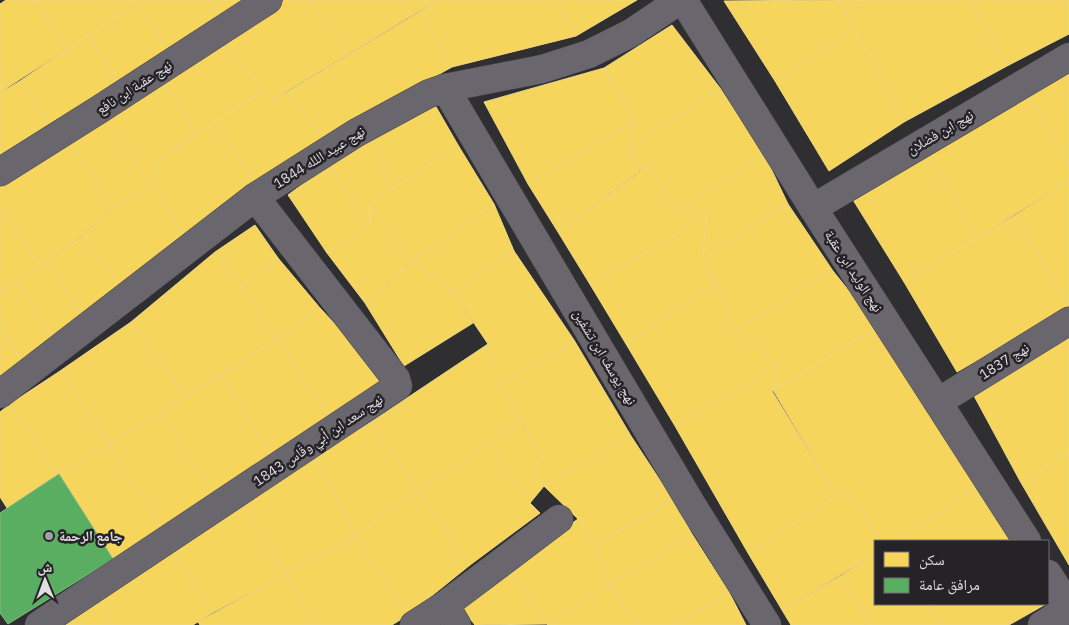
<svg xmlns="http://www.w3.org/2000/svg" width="1069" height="625" viewBox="0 0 1069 625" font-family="'IBM Plex Sans','Noto Naskh Arabic',sans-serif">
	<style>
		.homes { fill: #f6d55c; stroke: #efd884 }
		.public { fill: #5aae61; stroke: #82bc87 }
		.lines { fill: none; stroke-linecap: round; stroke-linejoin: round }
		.street-casing { stroke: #4b4a4c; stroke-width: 29 }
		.street { stroke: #6a666d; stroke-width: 28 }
		.poi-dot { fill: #a2a0a3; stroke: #252327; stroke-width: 2 }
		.labels { text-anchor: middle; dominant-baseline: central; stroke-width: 5; stroke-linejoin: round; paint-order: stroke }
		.street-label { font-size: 14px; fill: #e0dee1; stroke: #252327 }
		.poi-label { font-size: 14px; font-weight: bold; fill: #e0dee1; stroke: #252327; text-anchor: start }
	</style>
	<rect width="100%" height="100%" fill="#2f2e30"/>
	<g class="homes">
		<path d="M 6,0 L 34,0 L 67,49 L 8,87 L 0,75 L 0,4 Z"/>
		<path d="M 34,0 L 107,0 L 118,17 L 67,49 Z"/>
		<path d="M 107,0 L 145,0 L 118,17 Z"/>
		<path d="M 145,0 L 209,0 L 219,15 L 167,49 L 139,4 Z"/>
		<path d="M 209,0 L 242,0 L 219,15 Z"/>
		<path d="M 284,0 L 310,0 L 347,55 L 272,100 L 262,92 L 226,39 Z"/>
		<path d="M 310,0 L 401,0 L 411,16 L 347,55 Z"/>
		<path d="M 401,0 L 438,0 L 411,16 Z"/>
		<path d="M 438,0 L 556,0 L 576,36 L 452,67 L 421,11 Z"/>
		<path d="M 556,0 L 637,0 L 576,36 Z"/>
		<path d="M 838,0 L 854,29 L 775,81 L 724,1 Z"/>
		<path d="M 838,0 L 868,0 L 845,12 Z"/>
		<path d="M 868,0 L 970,0 L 1007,66 L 904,122 L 845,12 Z"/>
		<path d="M 970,0 L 1069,0 L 1069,34 L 1007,66 Z"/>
		<path d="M 139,4 L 167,49 L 117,82 L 88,35 Z"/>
		<path d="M 421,11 L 452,67 L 324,138 L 287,92 Z"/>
		<path d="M 672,25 L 720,88 L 627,149 L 636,121 L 604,68 Z"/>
		<path d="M 854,29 L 873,60 L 904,122 L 829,171 L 775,81 Z"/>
		<path d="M 88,35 L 117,82 L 51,126 L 20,81 Z"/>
		<path d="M 226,39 L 262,92 L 196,134 L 163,82 Z"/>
		<path d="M 1069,67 L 1069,165 L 1026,92 Z"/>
		<path d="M 604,68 L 636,121 L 528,184 L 484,102 Z"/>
		<path d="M 0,75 L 8,87 L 0,93 Z"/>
		<path d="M 20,81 L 51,126 L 0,163 L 0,93 Z"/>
		<path d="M 163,82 L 196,134 L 153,164 L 162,176 L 150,184 L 106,118 Z"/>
		<path d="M 720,88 L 765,156 L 678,210 L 649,165 L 641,170 L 627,149 Z"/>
		<path d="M 262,92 L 272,100 L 287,92 L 324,138 L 259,189 L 214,122 Z"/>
		<path d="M 1026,92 L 1069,165 L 1069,180 L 976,239 L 925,151 Z"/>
		<path d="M 435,105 L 458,145 L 390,191 L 375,138 Z"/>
		<path d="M 106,118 L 150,184 L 115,208 L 70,143 Z"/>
		<path d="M 636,121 L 627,149 L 641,170 L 558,232 L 528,184 Z"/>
		<path d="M 214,122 L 259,189 L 187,238 L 150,184 L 162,176 L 153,164 Z"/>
		<path d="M 375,138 L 390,191 L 370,204 L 370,223 L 328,165 Z"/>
		<path d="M 70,143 L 115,208 L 49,262 L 40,266 L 0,207 L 0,186 Z"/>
		<path d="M 458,145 L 494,204 L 412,261 L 404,255 L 370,204 Z"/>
		<path d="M 925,151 L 976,239 L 904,282 L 850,195 Z"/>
		<path d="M 765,156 L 788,204 L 703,260 L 706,216 L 678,210 Z"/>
		<path d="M 328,165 L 370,223 L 327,253 L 288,195 Z"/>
		<path d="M 649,165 L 678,210 L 706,216 L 591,286 L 558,232 Z"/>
		<path d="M 1069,180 L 1069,307 L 1014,216 Z"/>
		<path d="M 150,184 L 187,238 L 123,290 L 84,234 L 115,208 Z"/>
		<path d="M 370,204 L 404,255 L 412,261 L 365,303 L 327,253 L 370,223 Z"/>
		<path d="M 494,204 L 514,251 L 453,292 L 412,261 Z"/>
		<path d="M 788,204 L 833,271 L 736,329 L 716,283 L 703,260 Z"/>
		<path d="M 0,207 L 40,266 L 0,292 Z"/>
		<path d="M 706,216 L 703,260 L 716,283 L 626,344 L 591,286 Z"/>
		<path d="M 1014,216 L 1069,307 L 957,372 L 904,282 Z"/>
		<path d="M 255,225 L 278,258 L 242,286 L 215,252 Z"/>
		<path d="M 84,234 L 123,290 L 85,321 L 49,262 Z"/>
		<path d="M 514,251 L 574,340 L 500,386 L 488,344 L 453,292 Z"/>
		<path d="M 215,252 L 242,286 L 277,339 L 186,396 L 131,322 Z"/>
		<path d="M 278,258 L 320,308 L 277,339 L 242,286 Z"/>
		<path d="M 412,261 L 453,292 L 473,323 L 404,366 L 365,303 Z"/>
		<path d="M 49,262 L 85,321 L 56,345 L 17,281 L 40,266 Z"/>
		<path d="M 833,271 L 878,327 L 772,391 L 777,365 L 736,329 Z"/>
		<path d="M 17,281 L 56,345 L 27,369 L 0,327 L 0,292 Z"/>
		<path d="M 716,283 L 736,329 L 777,365 L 675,426 L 626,344 Z"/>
		<path d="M 320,308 L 389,382 L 332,420 L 277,339 Z"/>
		<path d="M 131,322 L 186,396 L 110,444 L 60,371 Z"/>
		<path d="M 0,327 L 27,369 L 0,387 Z"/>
		<path d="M 878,327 L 977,487 L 896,541 L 881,541 L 848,490 L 837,497 L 773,390 Z"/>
		<path d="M 1069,334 L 1069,453 L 1020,481 L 973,394 Z"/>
		<path d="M 277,339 L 332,420 L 274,461 L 220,375 Z"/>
		<path d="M 574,340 L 631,436 L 544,486 L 532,466 L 544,459 L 500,386 Z"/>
		<path d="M 488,344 L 500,386 L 520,420 L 489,443 L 418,491 L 371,422 Z"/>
		<path d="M 777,365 L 772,391 L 837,497 L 748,553 L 675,426 Z"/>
		<path d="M 60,371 L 110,444 L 59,474 L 10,404 Z"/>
		<path d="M 220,375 L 274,461 L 216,498 L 161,412 Z"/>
		<path d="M 10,404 L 59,474 L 7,508 L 0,497 L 0,412 Z"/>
		<path d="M 161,412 L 216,498 L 162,529 L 110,444 Z"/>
		<path d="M 520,420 L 544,459 L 532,466 L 544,486 L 530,503 L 489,443 Z"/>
		<path d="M 371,422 L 418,491 L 355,536 L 315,456 Z"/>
		<path d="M 631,436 L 673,500 L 595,545 L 578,519 L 544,486 Z"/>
		<path d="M 489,443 L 530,503 L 540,513 L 470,565 L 418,491 Z"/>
		<path d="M 110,444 L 162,529 L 113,559 L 59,474 Z"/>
		<path d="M 1069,453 L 1069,565 L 1020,481 Z"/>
		<path d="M 315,456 L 355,536 L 285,574 L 241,501 Z"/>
		<path d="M 977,487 L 1012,541 L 896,541 Z"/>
		<path d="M 848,490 L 881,541 L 875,541 L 875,554 L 782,610 L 748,553 Z"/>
		<path d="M 418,491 L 470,565 L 408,615 L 355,536 Z"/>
		<path d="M 673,500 L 692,534 L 609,585 L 595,545 Z"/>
		<path d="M 241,501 L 285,574 L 212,613 L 171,547 Z"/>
		<path d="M 578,519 L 595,545 L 609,585 L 548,624 L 508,569 Z"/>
		<path d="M 692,534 L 729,592 L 675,625 L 637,625 L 609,585 Z"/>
		<path d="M 355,536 L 408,615 L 392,625 L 315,625 L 285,574 Z"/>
		<path d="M 171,547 L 212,613 L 193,625 L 115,625 L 98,594 Z"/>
		<path d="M 875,554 L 875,604 L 926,604 L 941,625 L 870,625 L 842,575 Z"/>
		<path d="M 508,569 L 548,624 L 475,625 L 459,605 Z"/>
		<path d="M 285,574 L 315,625 L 200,625 L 198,622 Z"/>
		<path d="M 842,575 L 870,625 L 791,625 L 782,610 Z"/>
		<path d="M 609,585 L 637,625 L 547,625 L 548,624 Z"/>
		<path d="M 729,592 L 746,625 L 675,625 Z"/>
		<path d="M 98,594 L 115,625 L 47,625 Z"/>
		<path d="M 926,604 L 1046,604 L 1009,625 L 941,625 Z"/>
	</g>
	<path class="public" d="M 59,474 L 113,559 L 8,624 L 0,613 L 0,513 Z"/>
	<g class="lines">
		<g class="street-casing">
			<g id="street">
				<path d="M 683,0 L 813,208 L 1027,541"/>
				<path d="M 445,88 L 692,505 L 767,625"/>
				<path d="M 0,172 L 100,109 L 268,0"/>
				<path d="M 813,208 L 1069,57"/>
				<path d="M 0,394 L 255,197 L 356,133 L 428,94 L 445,88 L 542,69 L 589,54 L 631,33 L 680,0"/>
				<path d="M 938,402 L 1069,321"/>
				<path d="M 1048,574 L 1069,607"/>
				<path d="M 445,605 L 559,519"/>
				<path d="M 39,625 L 398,386 L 396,379 L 255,197"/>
				<path d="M 414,625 L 445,605 L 457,625"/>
				<path d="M 1042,625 L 1069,608"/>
			</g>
		</g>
		<use href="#street" class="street"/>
	</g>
	<circle class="poi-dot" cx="49" cy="536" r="5"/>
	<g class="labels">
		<g class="street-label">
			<text transform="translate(134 87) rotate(-33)">نهج عقبة ابن نافع</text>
			<text transform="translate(940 132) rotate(-30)">نهج ابن فضلان</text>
			<text transform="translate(319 157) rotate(-32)">نهج عبيد اللله 1844</text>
			<text transform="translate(854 271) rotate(57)">نهج الوليد ابن عقبة</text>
			<text transform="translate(605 357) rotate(59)">نهج يوسف ابن تشفين</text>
			<text transform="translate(1004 361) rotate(-32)">نهج 1837</text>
			<text transform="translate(318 440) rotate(-34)">نهج سعد ابن أبي وقّاس 1843</text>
		</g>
		<g class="poi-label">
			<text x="59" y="536">جامع الرحمة</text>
		</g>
	</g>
	<rect x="874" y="540" width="175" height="65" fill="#252327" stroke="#706e71"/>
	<rect x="884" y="552" width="25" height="15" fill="#f6d55c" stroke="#706e71"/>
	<text x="919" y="565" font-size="15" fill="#e0dee1">سكن</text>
	<rect x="884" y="578" width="25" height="15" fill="#5aae61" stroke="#706e71"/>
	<text x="919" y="590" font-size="15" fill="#e0dee1">مرافق عامة</text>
	<g transform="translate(45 580) rotate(359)" stroke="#252327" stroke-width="4" paint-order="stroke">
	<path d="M0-4L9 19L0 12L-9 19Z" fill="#e0dee1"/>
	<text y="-8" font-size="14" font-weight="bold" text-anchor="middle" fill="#e0dee1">ش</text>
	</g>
</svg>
